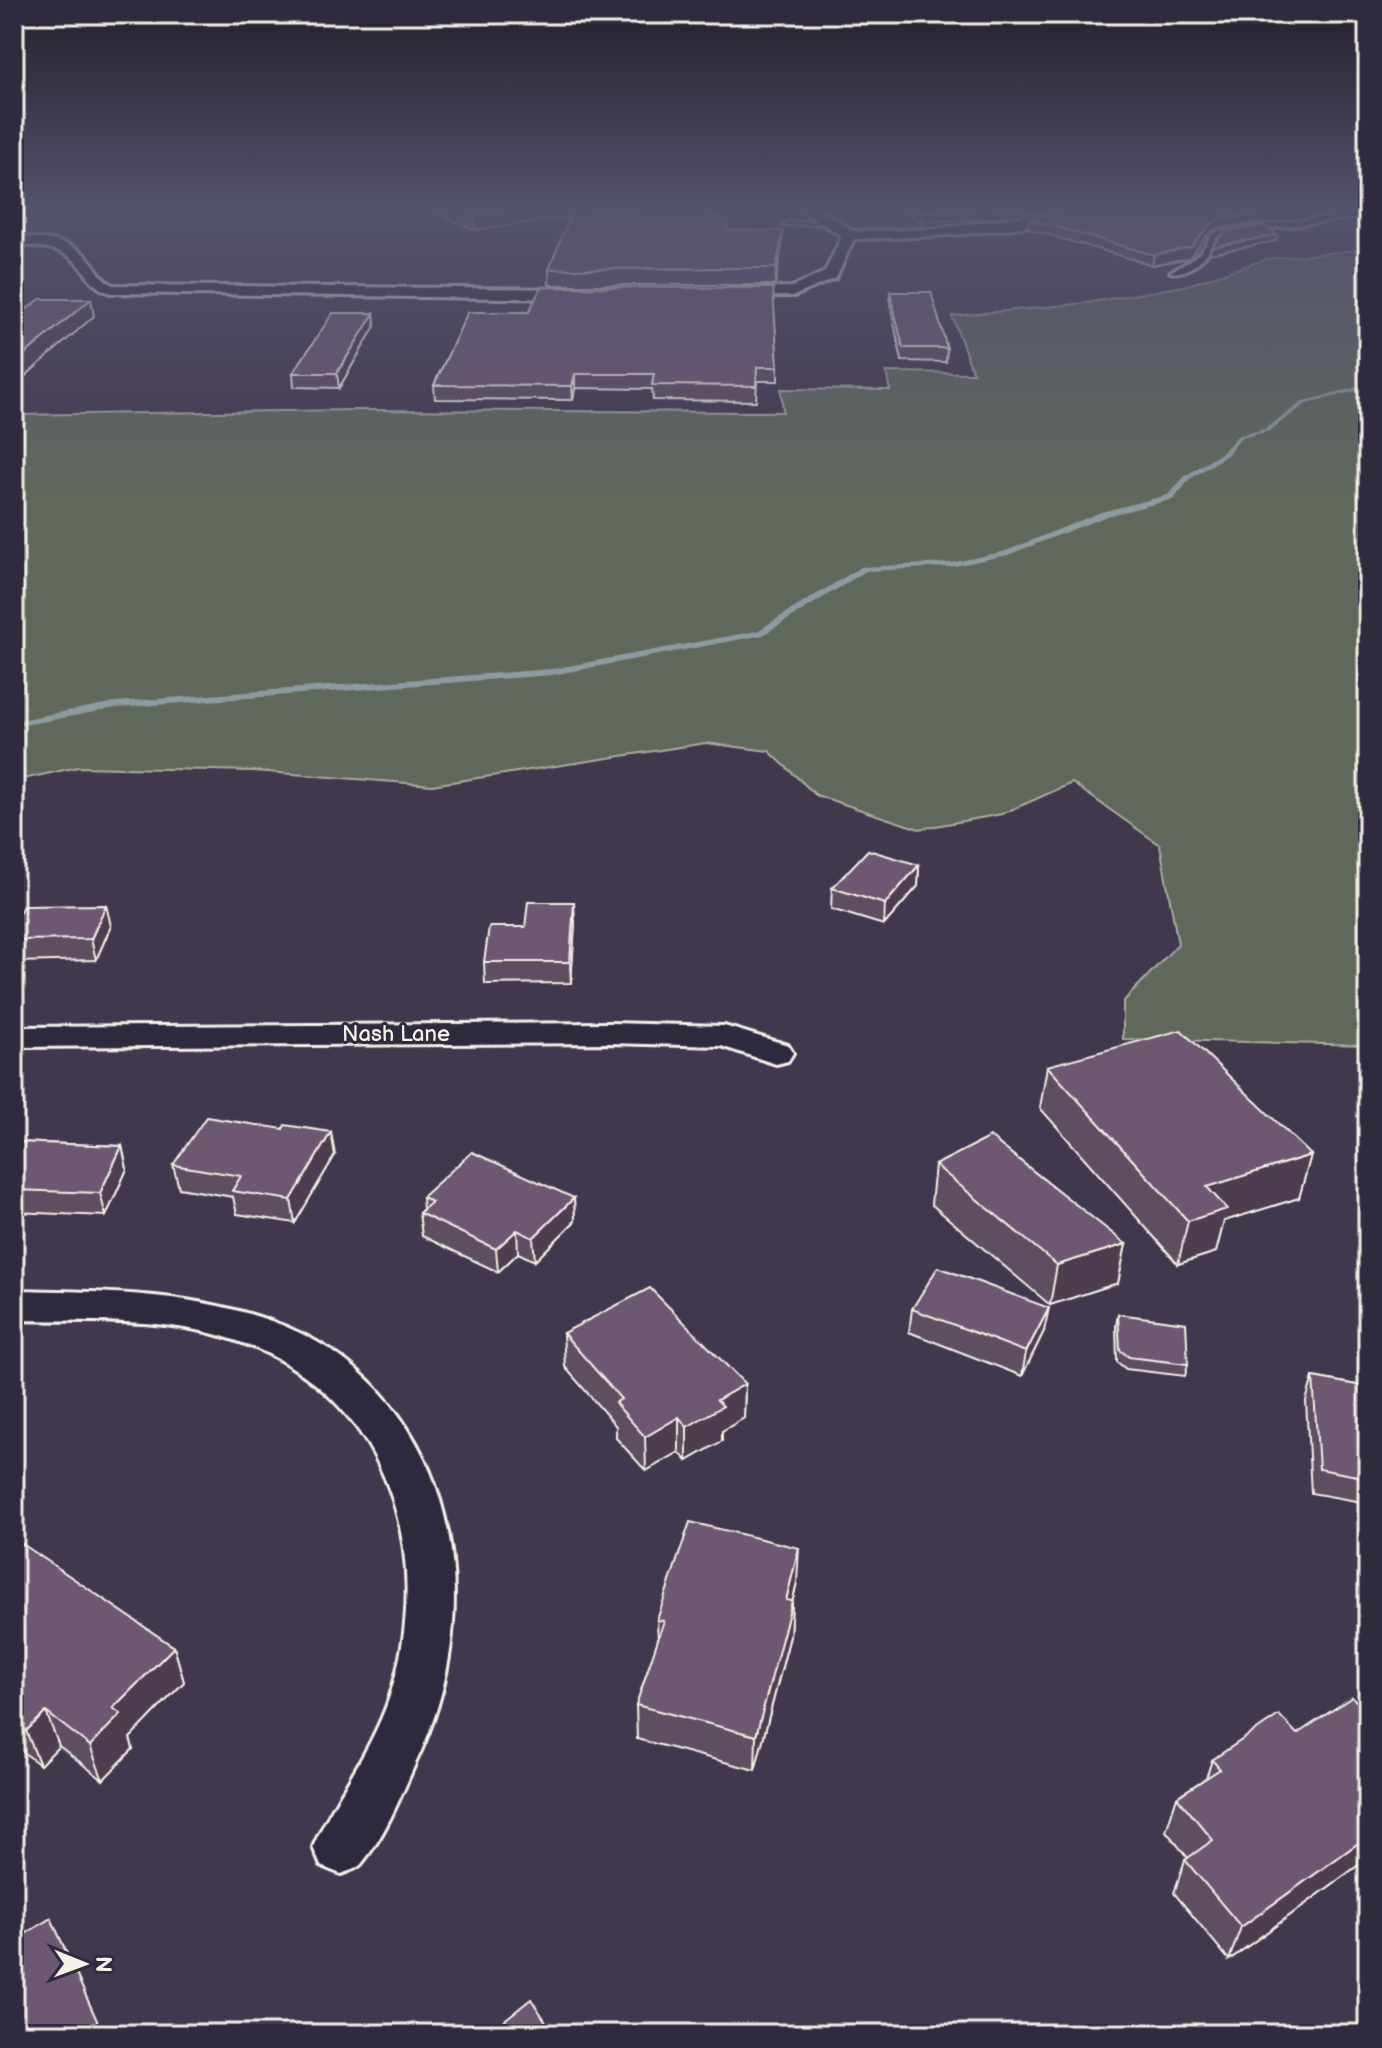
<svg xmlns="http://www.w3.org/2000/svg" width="1382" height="2048" viewBox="0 0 1382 2048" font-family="'Balsamiq Sans',sans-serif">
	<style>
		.green { fill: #60685c; stroke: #aaaca2; stroke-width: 2 }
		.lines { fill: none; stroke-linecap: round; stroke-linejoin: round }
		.stream { fill: #8d9ba1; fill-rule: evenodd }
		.lane-casing { stroke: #f4f1e8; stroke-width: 6 }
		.street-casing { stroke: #f4f1e8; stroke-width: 6 }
		.lane { fill: #2f2a3d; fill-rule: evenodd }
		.street { fill: #2f2a3d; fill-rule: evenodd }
		.wall { fill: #5f4d61; stroke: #f4f1e8; stroke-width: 2 }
		.shaded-wall { fill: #4d3e4f; stroke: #f4f1e8; stroke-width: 2 }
		.building { fill: #6e5971; stroke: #f4f1e8; stroke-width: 2 }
		.labels { text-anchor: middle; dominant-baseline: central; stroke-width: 6; stroke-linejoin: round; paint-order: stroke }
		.street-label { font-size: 22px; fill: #f4f1e8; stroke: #2f2a3d }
	</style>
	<rect width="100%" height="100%" fill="#42384d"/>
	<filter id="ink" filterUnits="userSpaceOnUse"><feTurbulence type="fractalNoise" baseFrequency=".0125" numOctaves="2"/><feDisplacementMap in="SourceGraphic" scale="16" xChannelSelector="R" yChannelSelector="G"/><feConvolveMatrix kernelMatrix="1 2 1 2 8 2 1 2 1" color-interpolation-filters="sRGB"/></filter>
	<g filter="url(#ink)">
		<path class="green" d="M 1368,249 L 1368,1045 L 1123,1039 L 1123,1002 L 1178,944 L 1160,845 L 1072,783 L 1002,814 L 919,829 L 816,795 L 769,751 L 706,743 L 432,785 L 254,771 L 78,767 L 14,781 L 14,415 L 355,410 L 783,412 L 781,389 L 890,390 L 886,372 L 973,373 L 952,316 L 1086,303 L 1184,286 L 1267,259 Z"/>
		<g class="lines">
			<path class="stream" d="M 1368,384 L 1368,388 L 1306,404 L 1269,431 L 1241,438 L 1227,455 L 1190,479 L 1174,499 L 1107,516 L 1008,555 L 950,567 L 866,571 L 763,635 L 552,675 L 116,708 L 14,727 L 14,721 L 116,702 L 552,669 L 757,631 L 861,567 L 950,563 L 1006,551 L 1101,512 L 1168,495 L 1185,476 L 1223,452 L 1237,436 L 1265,429 L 1302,402 Z"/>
			<g class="lane-casing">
				<g id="lane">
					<path d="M 1368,212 L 1368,216 L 1223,234 L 1216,237 C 1209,255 1190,276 1170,272 C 1189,262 1202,256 1211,235 L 1220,231 Z"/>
					<path d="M 834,220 L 836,223 L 784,225 L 787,223 Z"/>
				</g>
			</g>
			<g class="street-casing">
				<g id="street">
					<path d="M 799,209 C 821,209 836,217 852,231 L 935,229 L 1077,209 C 1045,235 899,238 854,239 L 836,278 L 794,296 L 722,297 L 722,291 L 727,289 L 792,287 L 825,272 L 842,236 Z"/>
					<path d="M 14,236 C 39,239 69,238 87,257 C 97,267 100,279 113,285 L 582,289 L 590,294 L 582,299 L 111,293 C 89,287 87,269 70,257 C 54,246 32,246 14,244 Z"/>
					<path d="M 609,1023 L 724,1026 L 788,1045 L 793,1053 L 788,1061 L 776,1064 L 721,1046 L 609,1043 L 14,1047 L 14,1027 Z"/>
					<path d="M 14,1290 C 101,1292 187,1291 271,1321 C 451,1385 492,1591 421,1751 C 404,1787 388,1832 362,1863 C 358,1869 348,1871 341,1874 L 321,1866 L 313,1847 C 336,1795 372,1751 390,1696 C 437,1548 385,1384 225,1337 C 158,1317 84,1322 14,1320 Z"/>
				</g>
			</g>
			<use href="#lane" class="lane"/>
			<use href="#street" class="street"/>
		</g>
		<g class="wall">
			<path d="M 428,209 L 698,209 L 728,230 L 782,246 L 775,285 L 549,285 L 549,269 L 570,216 L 475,230 Z"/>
			<path d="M 899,209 L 1056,209 L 992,218 L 920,222 Z"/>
			<path d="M 1254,214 L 1252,224 L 1219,228 L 1208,234 L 1189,258 L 1152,265 L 1028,229 L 1029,219 Z"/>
			<path d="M 890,292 L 947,348 L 946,362 L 902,361 L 890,304 Z"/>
			<path d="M 468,312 L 778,367 L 778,381 L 757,381 L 756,401 L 653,400 L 652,389 L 575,388 L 573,400 L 435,399 L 434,385 Z"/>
			<path d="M 374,313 L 375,326 L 339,388 L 294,387 L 293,373 Z"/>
			<path d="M 919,865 L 918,886 L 884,925 L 831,909 L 832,888 Z"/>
			<path d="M 14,923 L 111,926 L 96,960 L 14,962 Z"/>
			<path d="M 575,923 L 571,983 L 485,984 L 484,962 L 525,927 Z"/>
			<path d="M 1047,1066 L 1311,1155 L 1299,1198 L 1224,1221 L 1216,1252 L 1178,1264 L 1040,1108 Z"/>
			<path d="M 14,1142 L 122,1146 L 127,1169 L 106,1216 L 14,1212 Z"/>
			<path d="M 335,1155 L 295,1223 L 237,1214 L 233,1197 L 179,1188 L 173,1165 Z"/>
			<path d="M 935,1165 L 1126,1244 L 1118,1283 L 1050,1305 L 931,1204 Z"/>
			<path d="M 422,1197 L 574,1198 L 575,1221 L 535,1261 L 518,1253 L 498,1272 L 422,1236 L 419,1213 L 423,1209 Z"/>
			<path d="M 912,1309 L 1044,1331 L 1022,1376 L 909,1332 Z"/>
			<path d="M 1118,1314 L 1188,1364 L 1185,1376 L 1126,1369 L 1117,1362 L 1116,1326 Z"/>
			<path d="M 563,1333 L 745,1384 L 744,1418 L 722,1431 L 722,1441 L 687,1461 L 679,1452 L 646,1471 L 616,1438 L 616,1426 L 565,1367 Z"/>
			<path d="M 1313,1377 L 1368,1387 L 1368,1503 L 1311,1493 L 1306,1401 Z"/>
			<path d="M 14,1544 L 174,1647 L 184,1682 L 130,1738 L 133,1749 L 103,1780 L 59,1746 L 40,1765 L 14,1745 Z"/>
			<path d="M 797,1582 L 792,1603 L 790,1636 L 755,1770 L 637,1739 L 636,1705 L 658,1642 L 657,1620 Z"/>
			<path d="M 1368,1713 L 1368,1858 L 1229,1960 L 1174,1893 L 1185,1860 L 1188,1858 L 1166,1831 L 1177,1797 L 1206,1778 L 1212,1760 Z"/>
		</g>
		<g class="shaded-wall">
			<path d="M 518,209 L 576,209 L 576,216 L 475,230 L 474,215 Z"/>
			<path d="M 984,209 L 1056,209 L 992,218 L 920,222 L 921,212 Z"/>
			<path d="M 1254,214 L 1252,224 L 1219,228 L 1208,234 L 1189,258 L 1152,265 L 1154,255 L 1220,219 Z"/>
			<path d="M 783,231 L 782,246 L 775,285 L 776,268 Z"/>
			<path d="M 1277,235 L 1276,241 L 1210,254 L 1211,247 Z"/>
			<path d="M 91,299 L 94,316 L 14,386 L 14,363 Z"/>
			<path d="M 374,313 L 375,326 L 339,388 L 337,373 Z"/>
			<path d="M 575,374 L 575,388 L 573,400 L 572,386 Z"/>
			<path d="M 919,865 L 918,886 L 884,925 L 885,904 Z"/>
			<path d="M 574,902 L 575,923 L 571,983 L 570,962 Z"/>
			<path d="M 106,905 L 111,926 L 96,960 L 91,939 Z"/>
			<path d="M 331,1132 L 335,1155 L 295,1223 L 291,1200 Z"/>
			<path d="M 122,1146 L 127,1169 L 106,1216 L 100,1193 Z"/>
			<path d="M 1311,1155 L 1299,1198 L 1224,1221 L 1216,1252 L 1178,1264 L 1188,1221 L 1207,1187 Z"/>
			<path d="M 574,1198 L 575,1221 L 535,1261 L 533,1238 Z"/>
			<path d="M 517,1230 L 518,1253 L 498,1272 L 496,1249 Z"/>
			<path d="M 1126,1244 L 1118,1283 L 1050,1305 L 1057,1265 Z"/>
			<path d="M 1049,1308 L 1044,1331 L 1022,1376 L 1026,1352 Z"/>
			<path d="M 745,1384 L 744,1418 L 722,1431 L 722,1441 L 687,1461 L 687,1427 L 717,1400 Z"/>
			<path d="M 679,1417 L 679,1452 L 646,1471 L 645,1437 Z"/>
			<path d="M 799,1548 L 797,1582 L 792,1603 L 790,1636 L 755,1770 L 756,1736 L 786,1600 Z"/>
			<path d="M 174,1647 L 184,1682 L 130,1738 L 133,1749 L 103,1780 L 90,1746 L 113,1708 Z"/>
			<path d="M 46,1712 L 59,1746 L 40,1765 L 26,1731 Z"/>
			<path d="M 1368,1836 L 1368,1858 L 1229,1960 L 1241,1927 Z"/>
		</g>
		<g class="building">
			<path d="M 460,209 L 518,209 L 474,215 Z"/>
			<path d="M 573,209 L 698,209 L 728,220 L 727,230 L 783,231 L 776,268 L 549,269 Z"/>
			<path d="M 915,209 L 984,209 L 921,212 Z"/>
			<path d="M 1066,209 L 1246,209 L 1254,214 L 1220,219 L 1210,224 L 1191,247 L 1154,255 L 1029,219 Z"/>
			<path d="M 1265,226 L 1277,235 L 1211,247 L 1225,231 Z"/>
			<path d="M 541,287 L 773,288 L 778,367 L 757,367 L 756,386 L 652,385 L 654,374 L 575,374 L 572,386 L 434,385 L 468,312 L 529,312 Z"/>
			<path d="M 890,292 L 931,292 L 947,348 L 903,348 Z"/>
			<path d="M 40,299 L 91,299 L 14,363 L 14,319 Z"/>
			<path d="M 333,313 L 374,313 L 337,373 L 293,373 Z"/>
			<path d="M 868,850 L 919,865 L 885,904 L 832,888 Z"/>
			<path d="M 528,902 L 574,902 L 570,962 L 484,962 L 489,927 L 525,927 Z"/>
			<path d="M 106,905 L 91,939 L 14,940 L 14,923 L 23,906 Z"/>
			<path d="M 1181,1030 L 1311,1155 L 1207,1187 L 1227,1209 L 1188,1221 L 1047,1066 Z"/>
			<path d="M 206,1117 L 283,1129 L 285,1125 L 331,1132 L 291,1200 L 232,1191 L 241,1176 L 173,1165 Z"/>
			<path d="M 990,1137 L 1126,1244 L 1057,1265 L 935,1165 Z"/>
			<path d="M 14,1142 L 122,1146 L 100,1193 L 14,1190 Z"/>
			<path d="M 472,1152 L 574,1198 L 533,1238 L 517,1230 L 496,1249 L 419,1213 L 432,1202 L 422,1197 Z"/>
			<path d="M 938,1267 L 1049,1308 L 1026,1352 L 912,1309 Z"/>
			<path d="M 650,1288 L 745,1384 L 717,1400 L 723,1406 L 687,1427 L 679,1417 L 645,1437 L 615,1403 L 621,1399 L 563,1333 Z"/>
			<path d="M 1118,1314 L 1186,1323 L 1188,1364 L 1129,1357 L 1120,1350 Z"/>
			<path d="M 1313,1377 L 1368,1387 L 1368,1478 L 1319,1469 Z"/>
			<path d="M 690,1522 L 799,1548 L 786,1600 L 792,1601 L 756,1736 L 636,1705 L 664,1621 L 657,1620 Z"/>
			<path d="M 18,1541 L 174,1647 L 113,1708 L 121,1714 L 90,1746 L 46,1712 L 26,1731 L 14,1722 L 14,1544 Z"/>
			<path d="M 1352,1697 L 1368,1713 L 1368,1836 L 1241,1927 L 1185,1860 L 1213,1840 L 1177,1797 L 1220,1769 L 1212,1760 L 1279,1715 L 1297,1734 Z"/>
			<path d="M 51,1918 L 103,2034 L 14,2034 L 14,1941 Z"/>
			<path d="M 531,1999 L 554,2034 L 487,2034 Z"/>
		</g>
	</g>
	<linearGradient id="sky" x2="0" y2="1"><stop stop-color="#241f2a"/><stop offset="0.42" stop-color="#54536d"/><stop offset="1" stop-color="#54536d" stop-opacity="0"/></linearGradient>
	<rect width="1382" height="496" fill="url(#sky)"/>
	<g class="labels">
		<g class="street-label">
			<text x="396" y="1034">Nash Lane</text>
		</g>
	</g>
	<rect width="1382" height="2048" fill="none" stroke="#2f2a3d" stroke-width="48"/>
	<rect x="24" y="24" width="1334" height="2000" fill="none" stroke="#f4f1e8" stroke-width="3" filter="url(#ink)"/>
	<g transform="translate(84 1964) rotate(91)" stroke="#2f2a3d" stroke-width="6" paint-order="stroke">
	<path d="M0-6L14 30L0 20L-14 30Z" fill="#f4f1e8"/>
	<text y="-12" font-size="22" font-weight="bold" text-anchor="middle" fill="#f4f1e8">N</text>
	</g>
</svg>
